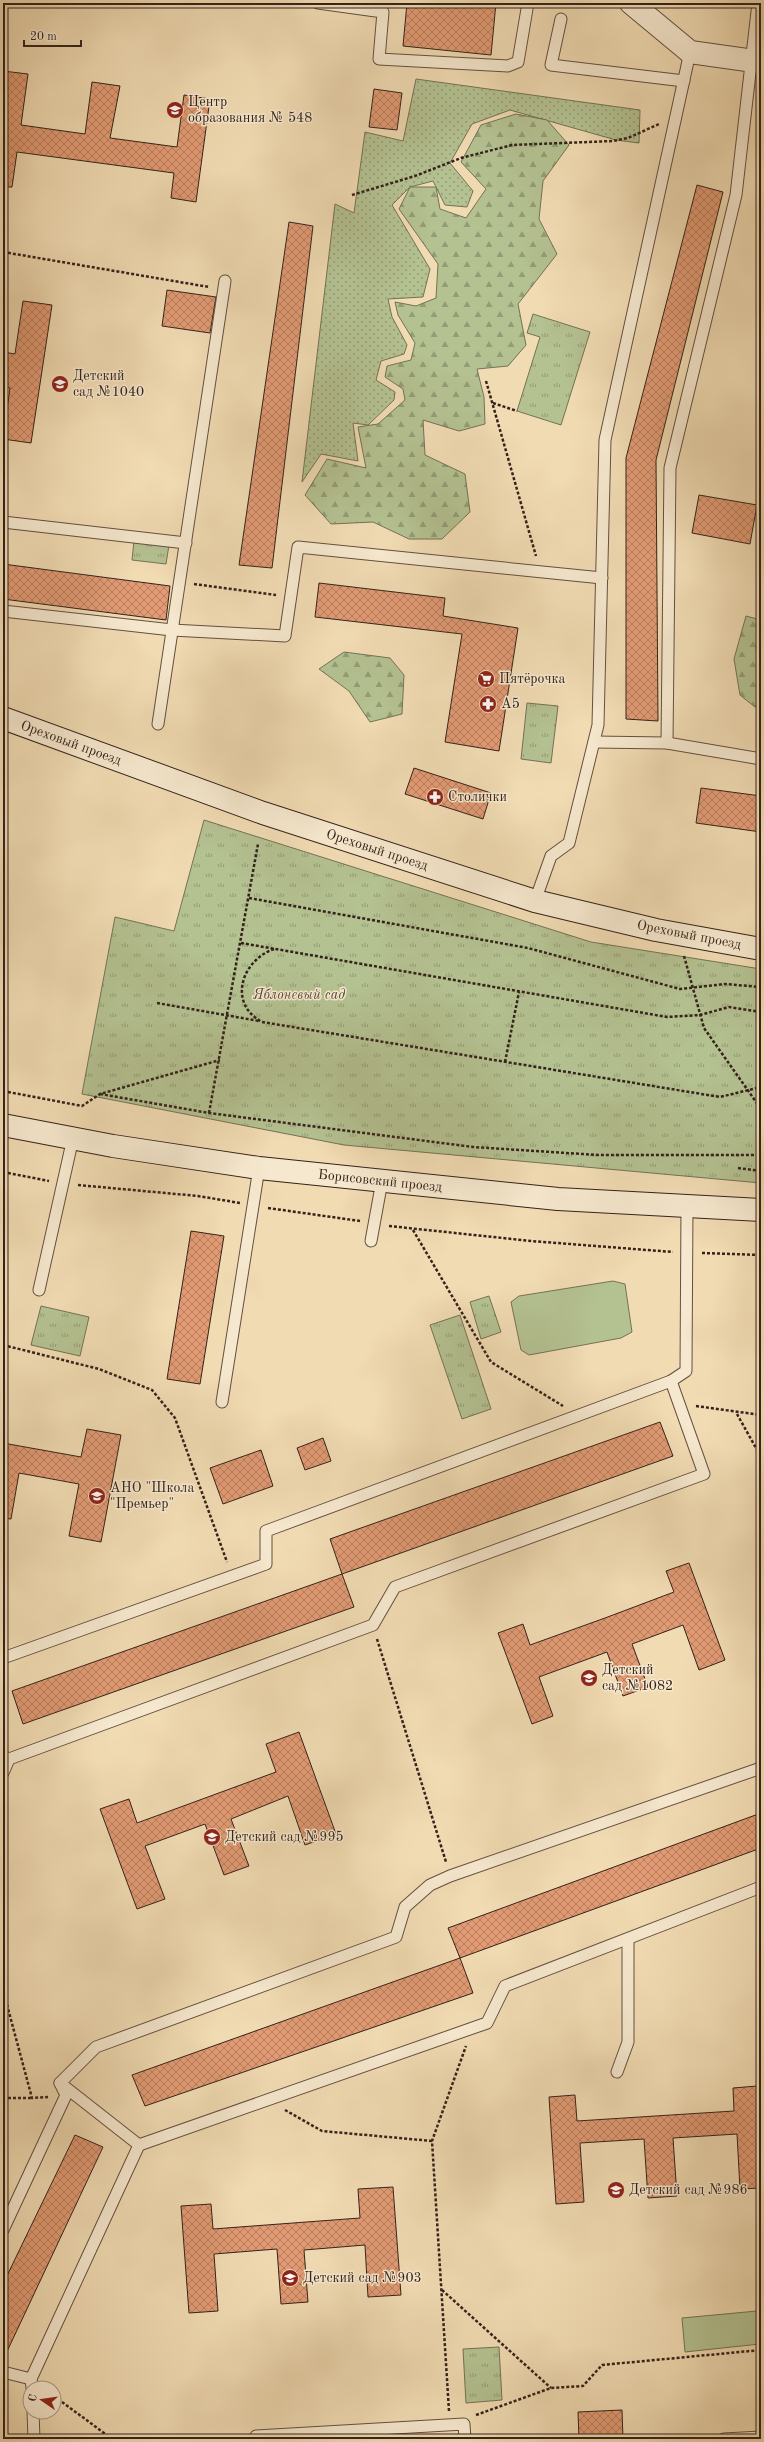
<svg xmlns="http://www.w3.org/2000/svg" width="764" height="2442" viewBox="0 0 764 2442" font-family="'Old Standard TT',serif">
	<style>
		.grass { fill: url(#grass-dots); stroke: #747256 }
		.forest { fill: url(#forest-firs); stroke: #747256 }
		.park { fill: url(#park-tufts); stroke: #747256 }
		.pitch { fill: #b4c191; stroke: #747256 }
		.building { fill: url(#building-cross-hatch); stroke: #34221a }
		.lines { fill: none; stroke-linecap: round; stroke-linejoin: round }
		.lane-casing { stroke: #635040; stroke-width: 13 }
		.street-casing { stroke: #635040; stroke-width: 24 }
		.secondary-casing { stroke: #34221a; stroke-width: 24 }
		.path { stroke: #34221a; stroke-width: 2.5; stroke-dasharray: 3 2; stroke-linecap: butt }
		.lane { stroke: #f6e8ce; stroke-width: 11 }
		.street { stroke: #f6e8ce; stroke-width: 22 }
		.secondary { stroke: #f6e8ce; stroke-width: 22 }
		.labels { text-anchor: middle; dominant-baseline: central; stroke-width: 3; stroke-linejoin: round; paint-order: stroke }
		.poi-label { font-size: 14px; fill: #34221a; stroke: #f6e8ce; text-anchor: start }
		.street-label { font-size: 14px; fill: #34221a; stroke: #f6e8ce }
		.park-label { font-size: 14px; font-style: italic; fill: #544a38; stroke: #f6e8ce }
	</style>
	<defs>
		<pattern id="grass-dots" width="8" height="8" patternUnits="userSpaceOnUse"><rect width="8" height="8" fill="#b4c191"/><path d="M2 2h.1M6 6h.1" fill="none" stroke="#939c76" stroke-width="1.8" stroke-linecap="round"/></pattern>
		<pattern id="forest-firs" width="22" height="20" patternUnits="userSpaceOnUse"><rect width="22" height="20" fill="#b4c191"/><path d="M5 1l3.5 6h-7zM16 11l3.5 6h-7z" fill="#939c76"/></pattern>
		<pattern id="park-tufts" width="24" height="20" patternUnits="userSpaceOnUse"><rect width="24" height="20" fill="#b4c191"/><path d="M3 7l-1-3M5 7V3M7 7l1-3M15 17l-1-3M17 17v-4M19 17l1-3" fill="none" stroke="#939c76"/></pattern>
		<pattern id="building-cross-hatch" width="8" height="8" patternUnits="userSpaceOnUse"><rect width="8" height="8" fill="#e29b74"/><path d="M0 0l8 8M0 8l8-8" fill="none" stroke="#b87e5e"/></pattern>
	</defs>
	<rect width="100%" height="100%" fill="#f1dbb3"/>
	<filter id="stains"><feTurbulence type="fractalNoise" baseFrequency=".005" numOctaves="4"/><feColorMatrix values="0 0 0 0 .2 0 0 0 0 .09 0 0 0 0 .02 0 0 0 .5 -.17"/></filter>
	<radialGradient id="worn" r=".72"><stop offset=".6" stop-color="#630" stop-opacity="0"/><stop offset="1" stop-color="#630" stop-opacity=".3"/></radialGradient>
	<path class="grass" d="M 416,79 L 640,110 L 639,143 L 616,140 L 510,110 L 472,124 L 450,163 L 473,191 L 467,207 L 445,205 L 433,181 L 410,187 L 392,205 L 430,269 L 423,297 L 388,299 L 392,317 L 407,345 L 404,354 L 381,361 L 376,380 L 395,392 L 394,400 L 368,425 L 353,423 L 358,461 L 321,454 L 302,482 L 335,204 L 354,213 L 365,132 L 403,141 Z"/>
	<g class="forest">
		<path d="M 516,114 L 547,120 L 569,145 L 543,181 L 539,219 L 557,254 L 518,304 L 526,345 L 508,366 L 477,369 L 484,397 L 485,424 L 459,431 L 423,420 L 425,455 L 465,474 L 470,512 L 442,539 L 409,539 L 373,522 L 331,524 L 305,495 L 327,459 L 366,468 L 358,427 L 378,424 L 405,400 L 403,389 L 385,377 L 387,366 L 411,360 L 415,343 L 398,315 L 395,302 L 416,306 L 436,298 L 438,264 L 399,209 L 410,187 L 436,187 L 440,209 L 466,218 L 486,189 L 461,162 L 481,125 Z"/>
		<path d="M 746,616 L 761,620 L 761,633 L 756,647 L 759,675 L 761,676 L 761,706 L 755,707 L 740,695 L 734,659 Z"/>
		<path d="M 344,652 L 390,658 L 404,675 L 402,714 L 370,722 L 349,691 L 319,669 Z"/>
	</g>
	<g class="park">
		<path d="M 533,314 L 590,332 L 561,425 L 517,411 L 540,337 L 527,333 Z"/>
		<path d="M 134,541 L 169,545 L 166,564 L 132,560 Z"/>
		<path d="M 527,703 L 558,706 L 551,763 L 521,759 Z"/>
		<path d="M 204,820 L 591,942 L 761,969 L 761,1183 L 344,1145 L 82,1094 L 115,917 L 174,931 Z"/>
		<path d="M 489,1296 L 501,1332 L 481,1339 L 470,1302 Z"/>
		<path d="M 41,1306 L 89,1317 L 80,1356 L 31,1345 Z"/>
		<path d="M 460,1315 L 491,1409 L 462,1419 L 430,1325 Z"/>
		<path d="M 499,2347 L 502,2400 L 466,2403 L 463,2349 Z"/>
	</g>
	<g class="pitch">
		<path d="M 613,1281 L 625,1284 L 632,1332 L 621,1338 L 529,1355 L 521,1350 L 511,1302 L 519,1296 Z"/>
		<path d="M 757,2311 L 760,2344 L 685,2352 L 682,2318 Z"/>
	</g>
	<g class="building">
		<path d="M 407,3 L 496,3 L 491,55 L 403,46 Z"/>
		<path d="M 3,71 L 28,74 L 21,125 L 85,134 L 92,82 L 120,86 L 110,138 L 177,147 L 184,95 L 210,99 L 196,202 L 171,198 L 174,173 L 17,152 L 12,187 L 3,187 Z"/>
		<path d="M 374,89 L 402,93 L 397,130 L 369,127 Z"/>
		<path d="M 697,185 L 723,192 L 656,460 L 658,721 L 626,719 L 626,458 Z"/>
		<path d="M 289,222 L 313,226 L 272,568 L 239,565 Z"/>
		<path d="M 167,290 L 216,297 L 210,333 L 162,326 Z"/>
		<path d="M 23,301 L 52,305 L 31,443 L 3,439 L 10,388 L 3,386 L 3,352 L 15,354 Z"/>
		<path d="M 699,495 L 757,505 L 750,544 L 692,533 Z"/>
		<path d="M 3,564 L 170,586 L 166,620 L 3,599 Z"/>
		<path d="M 319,583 L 445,598 L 443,616 L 518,628 L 499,751 L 445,742 L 462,634 L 315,617 Z"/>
		<path d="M 414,768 L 491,793 L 483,819 L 405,794 Z"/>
		<path d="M 701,788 L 761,796 L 761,832 L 696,823 Z"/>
		<path d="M 191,1231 L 224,1236 L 200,1384 L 167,1379 Z"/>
		<path d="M 660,1422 L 673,1456 L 342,1574 L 330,1539 Z"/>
		<path d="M 87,1429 L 121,1435 L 101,1542 L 69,1536 L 79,1484 L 19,1473 L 11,1519 L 3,1518 L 3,1443 L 81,1457 Z"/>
		<path d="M 323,1438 L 331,1461 L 305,1470 L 297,1448 Z"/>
		<path d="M 261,1450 L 273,1486 L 223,1504 L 210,1468 Z"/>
		<path d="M 689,1563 L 725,1660 L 699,1670 L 683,1625 L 632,1644 L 648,1687 L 623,1696 L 607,1652 L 539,1677 L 553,1716 L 532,1724 L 498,1633 L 523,1624 L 530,1645 L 605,1618 L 674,1592 L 666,1571 Z"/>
		<path d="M 342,1574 L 354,1607 L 23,1724 L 12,1691 Z"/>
		<path d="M 299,1732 L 336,1834 L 305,1845 L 288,1796 L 231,1819 L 249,1866 L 224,1875 L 205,1824 L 145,1846 L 165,1899 L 137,1909 L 100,1809 L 129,1799 L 137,1823 L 276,1772 L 266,1744 Z"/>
		<path d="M 761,1813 L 761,1848 L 460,1958 L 448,1928 Z"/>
		<path d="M 460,1958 L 473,1993 L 145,2106 L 132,2075 Z"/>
		<path d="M 757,2086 L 761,2188 L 740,2189 L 737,2134 L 673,2138 L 677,2196 L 648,2198 L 644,2139 L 580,2143 L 584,2202 L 556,2204 L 549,2097 L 575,2095 L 577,2121 L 734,2111 L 733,2088 Z"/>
		<path d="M 75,2135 L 103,2147 L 3,2360 L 3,2284 Z"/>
		<path d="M 393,2187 L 401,2295 L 368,2297 L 365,2245 L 304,2250 L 308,2302 L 281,2304 L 277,2249 L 214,2254 L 218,2311 L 189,2313 L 181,2206 L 211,2204 L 213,2229 L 360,2218 L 358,2189 Z"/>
		<path d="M 622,2410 L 623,2439 L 579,2439 L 578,2412 Z"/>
	</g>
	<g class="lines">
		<g class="lane-casing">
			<g id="lane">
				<path d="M 318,3 L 383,12 L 379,59 L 508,66 L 518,62 L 528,3"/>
				<path d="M 561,19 L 551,65 L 684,81"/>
				<path d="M 3,522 L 186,543"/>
				<path d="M 3,611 L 172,630 L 285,636 L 298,547 L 602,578"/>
				<path d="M 158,724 L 225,281"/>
				<path d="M 594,742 L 667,743 L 670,468 L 736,195 L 758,3"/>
				<path d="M 667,743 L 761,759"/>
				<path d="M 535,901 L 551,856 L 569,843 L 598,725 L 605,440 L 690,52"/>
				<path d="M 371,1241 L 382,1181"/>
				<path d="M 39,1290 L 73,1138"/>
				<path d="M 222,1402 L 259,1168"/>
				<path d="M 3,1658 L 266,1564 L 266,1531 L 671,1381 L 686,1371 L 687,1206"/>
				<path d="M 3,1756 L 9,1759 L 373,1625 L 395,1587 L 704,1474 L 671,1381"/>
				<path d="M 3,1773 L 9,1759"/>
				<path d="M 617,2072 L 628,2042 L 628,1939"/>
				<path d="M 60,2083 L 96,2047 L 396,1937 L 405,1907 L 430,1885 L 450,1876 L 761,1768"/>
				<path d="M 139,2145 L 487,2023 L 505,1986 L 761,1887"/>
				<path d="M 3,2230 L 66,2095 L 60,2083 L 139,2145 L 31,2379 L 32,2388"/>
				<path d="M 3,2372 L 31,2379"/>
				<path d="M 33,2412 L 34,2439"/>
				<path d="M 256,2439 L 256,2436 L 464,2424 L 465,2439"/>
				<path d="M 724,2439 L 761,2437"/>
			</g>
		</g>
		<g class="street-casing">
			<path id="street" d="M 631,3 L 690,52 L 761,62"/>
		</g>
		<g class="secondary-casing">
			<g id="secondary">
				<path d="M 3,718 L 263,813 L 535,901 L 656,930 L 761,949"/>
				<path d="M 3,1125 L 113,1146 L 259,1168 L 558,1199 L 761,1210"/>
			</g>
		</g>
		<g class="path">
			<path d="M 352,195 L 415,176 L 461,158 L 512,145 L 613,141 L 628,138 L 659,124"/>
			<path d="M 3,252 L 209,287"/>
			<path d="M 486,381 L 536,556"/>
			<path d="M 493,403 L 517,411"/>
			<path d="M 194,584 L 276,595"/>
			<path d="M 249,898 L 528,948 L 680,989 L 725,984 L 761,987"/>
			<path d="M 241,943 L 667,1017 L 700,1015 L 729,1007 L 761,1012"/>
			<path d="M 274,949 C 242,960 227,1003 262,1022 L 720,1097 L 761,1087"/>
			<path d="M 684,956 L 704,1028 L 761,1109"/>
			<path d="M 157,1003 L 259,1021"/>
			<path d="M 505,1062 L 519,992"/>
			<path d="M 3,1091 L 82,1106 L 100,1094 L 220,1060"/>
			<path d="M 100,1094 L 209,1113 L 473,1147 L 598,1155 L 761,1155"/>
			<path d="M 209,1113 L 258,844"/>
			<path d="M 738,1168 L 761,1171"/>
			<path d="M 3,1172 L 49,1181"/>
			<path d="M 78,1185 L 198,1196 L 240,1203"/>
			<path d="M 268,1208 L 360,1221"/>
			<path d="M 389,1226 L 531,1241 L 673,1252"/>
			<path d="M 413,1230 L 491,1362 L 563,1406"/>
			<path d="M 702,1253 L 761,1255"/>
			<path d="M 3,1345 L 99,1369 L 152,1390 L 175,1418 L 227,1562"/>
			<path d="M 696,1406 L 761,1415"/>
			<path d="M 737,1414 L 761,1457"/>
			<path d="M 377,1639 L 446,1862"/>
			<path d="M 3,1990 L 32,2098 L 48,2097"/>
			<path d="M 3,2098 L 32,2098"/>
			<path d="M 285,2110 L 322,2131 L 432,2141"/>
			<path d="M 442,2290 L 551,2388"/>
			<path d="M 54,2396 L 108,2436 L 242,2436"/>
			<path d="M 449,2411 L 432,2141 L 466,2046"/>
			<path d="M 476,2415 L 551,2388 L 583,2386 L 602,2365 L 761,2350"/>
		</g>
		<use href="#lane" class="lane"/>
		<use href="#street" class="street"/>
		<use href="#secondary" class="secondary"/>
	</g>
	<defs>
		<g id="school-disc" transform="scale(0.9)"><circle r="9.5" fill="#8f2418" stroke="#f6e8ce"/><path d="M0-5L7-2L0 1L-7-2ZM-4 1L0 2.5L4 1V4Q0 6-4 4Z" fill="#fff"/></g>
		<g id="supermarket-disc" transform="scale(0.9)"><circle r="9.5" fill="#8f2418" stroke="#f6e8ce"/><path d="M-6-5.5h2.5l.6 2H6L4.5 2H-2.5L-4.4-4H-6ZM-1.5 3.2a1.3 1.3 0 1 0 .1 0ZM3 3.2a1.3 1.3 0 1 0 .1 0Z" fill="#fff"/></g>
		<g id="pharmacy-disc" transform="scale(0.9)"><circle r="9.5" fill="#8f2418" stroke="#f6e8ce"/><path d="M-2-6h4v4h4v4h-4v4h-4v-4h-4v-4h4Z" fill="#fff"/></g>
	</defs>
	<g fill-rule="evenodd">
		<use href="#school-disc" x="175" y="110"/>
		<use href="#school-disc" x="60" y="384"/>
		<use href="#supermarket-disc" x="486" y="679"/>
		<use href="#pharmacy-disc" x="488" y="704"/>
		<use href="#pharmacy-disc" x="435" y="797"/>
		<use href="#school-disc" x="97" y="1496"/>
		<use href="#school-disc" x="589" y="1678"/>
		<use href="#school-disc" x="212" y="1837"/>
		<use href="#school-disc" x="616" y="2190"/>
		<use href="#school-disc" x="290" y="2278"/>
	</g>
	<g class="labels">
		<g class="poi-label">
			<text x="188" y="102">Центр<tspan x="188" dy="16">образования № 548</tspan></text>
			<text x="73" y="376">Детский<tspan x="73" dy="16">сад №1040</tspan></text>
			<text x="499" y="679">Пятёрочка</text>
			<text x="501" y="704">А5</text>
			<text x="448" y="797">Столички</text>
			<text x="110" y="1488">АНО "Школа<tspan x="110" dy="16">"Премьер"</tspan></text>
			<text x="602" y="1670">Детский<tspan x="602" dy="16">сад №1082</tspan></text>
			<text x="225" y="1837">Детский сад №995</text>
			<text x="629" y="2190">Детский сад №986</text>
			<text x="303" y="2278">Детский сад №903</text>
		</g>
		<g class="street-label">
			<text transform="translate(71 743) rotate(20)">Ореховый проезд</text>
			<text transform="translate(377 850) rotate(18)">Ореховый проезд</text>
			<text transform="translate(689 935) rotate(11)">Ореховый проезд</text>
			<text transform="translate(380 1181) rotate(6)">Борисовский проезд</text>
		</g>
		<g class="park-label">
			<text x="299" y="995">Яблоневый сад</text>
		</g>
	</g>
	<rect width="764" height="2442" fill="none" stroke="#f1dbb3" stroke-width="16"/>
	<rect x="4" y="4" width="756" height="2434" fill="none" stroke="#34221a" stroke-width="2"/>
	<rect x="8" y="8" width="748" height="2426" fill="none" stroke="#34221a"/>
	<g transform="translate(42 2400) rotate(283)"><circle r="19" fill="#f6e8ce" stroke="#a89986"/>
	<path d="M0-3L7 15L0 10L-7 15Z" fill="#8f2418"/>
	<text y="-6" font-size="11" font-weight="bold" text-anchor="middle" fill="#34221a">С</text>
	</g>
	<path d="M24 40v6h57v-6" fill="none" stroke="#34221a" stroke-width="2"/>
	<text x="30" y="40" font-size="12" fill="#34221a" stroke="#f6e8ce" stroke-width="3" paint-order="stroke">20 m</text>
	<rect width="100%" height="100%" filter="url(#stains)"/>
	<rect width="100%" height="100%" fill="url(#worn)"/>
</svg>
